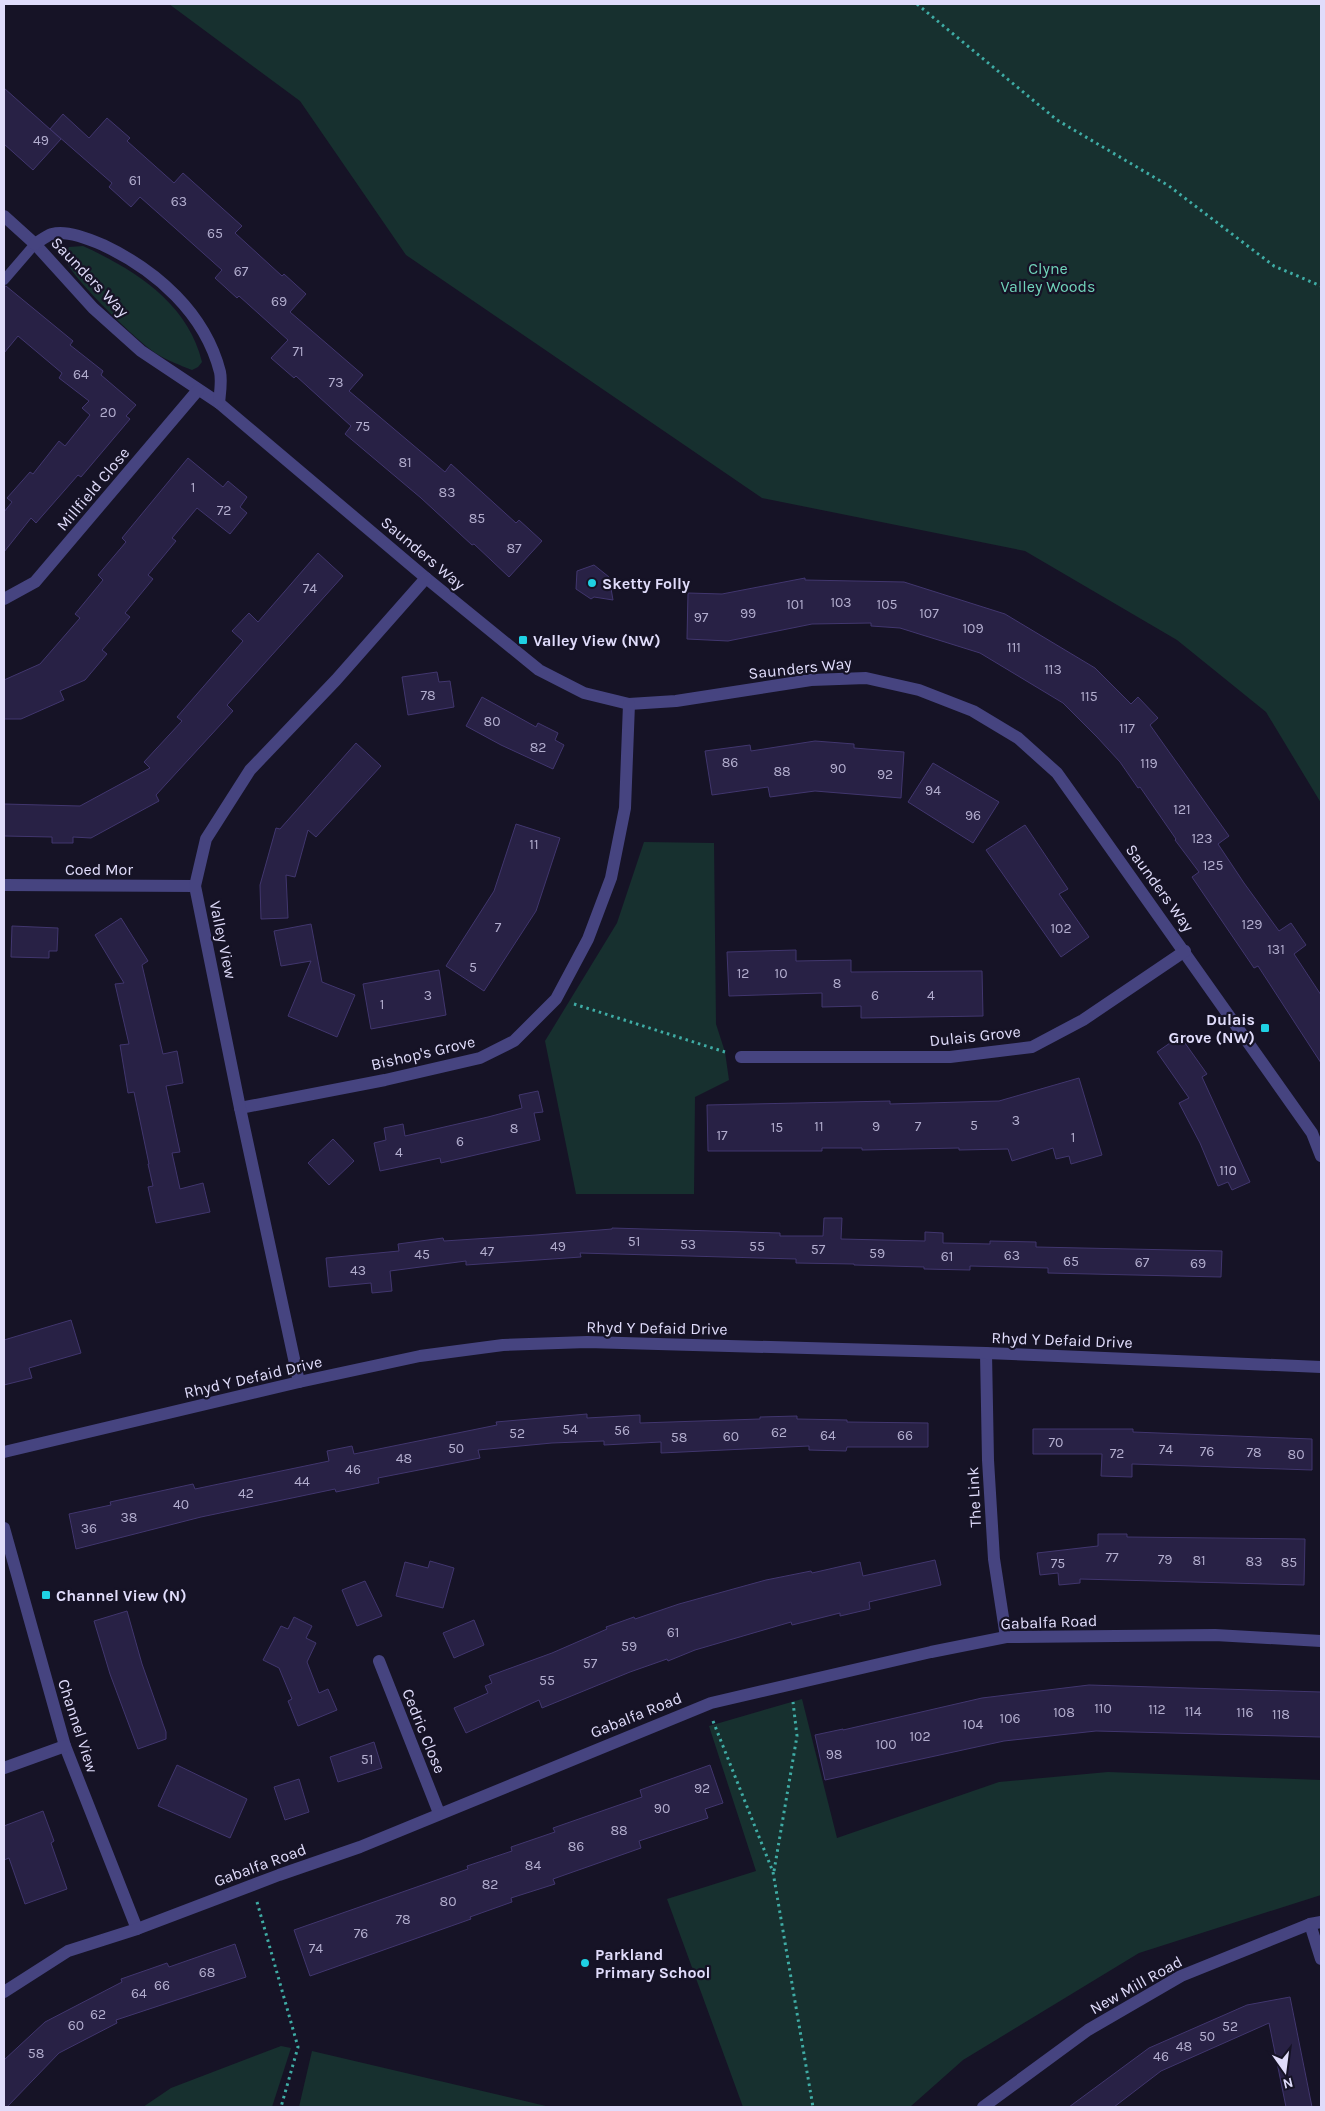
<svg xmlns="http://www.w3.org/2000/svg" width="1325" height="2111" viewBox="0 0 1325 2111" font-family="Karla,sans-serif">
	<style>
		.green { fill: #17302f }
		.building { fill: #282145; stroke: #41366e }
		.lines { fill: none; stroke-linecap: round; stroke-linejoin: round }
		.path { stroke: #3faca5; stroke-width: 3; stroke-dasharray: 2.5 4; stroke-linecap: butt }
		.lane { stroke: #464480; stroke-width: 10 }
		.street { stroke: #464480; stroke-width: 12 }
		.poi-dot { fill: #1fd1e4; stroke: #161326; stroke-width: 2 }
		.labels { text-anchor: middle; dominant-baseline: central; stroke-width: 4.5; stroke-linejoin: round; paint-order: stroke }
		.number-label { font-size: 14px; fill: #b2adce }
		.park-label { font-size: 16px; fill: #70d3ba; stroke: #161326 }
		.street-label { font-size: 16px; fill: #e0dcfb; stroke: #161326 }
		.poi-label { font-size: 16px; font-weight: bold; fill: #e0dcfb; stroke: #161326; text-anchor: start }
	</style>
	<rect width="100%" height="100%" fill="#161326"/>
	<g class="green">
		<path d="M 169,4 L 1321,4 L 1321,803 L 1266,712 L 1177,640 L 1025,551 L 762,498 L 406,255 L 300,101 Z"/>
		<path d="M 83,246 C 135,270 188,303 202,362 L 198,367 L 192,370 C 180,365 168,361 157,354 C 139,343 74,280 66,261 C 64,256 66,252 69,247 Z"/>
		<path d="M 644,842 L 714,843 L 716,1024 L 725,1052 L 729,1080 L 695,1097 L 694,1194 L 576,1194 L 545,1041 L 617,923 Z"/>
		<path d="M 802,1699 L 837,1838 L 999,1782 L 1108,1772 L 1321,1780 L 1321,1895 L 1139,1953 L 963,2060 L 910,2107 L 743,2107 L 667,1899 L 756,1871 L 709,1726 Z"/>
		<path d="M 281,2046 L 291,2048 L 272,2107 L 143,2107 L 171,2088 Z"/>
		<path d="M 312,2051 L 550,2107 L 299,2107 Z"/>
	</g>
	<g class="building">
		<path d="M 4,88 L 61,139 L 33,170 L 4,144 Z"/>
		<path d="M 63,114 L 89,138 L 107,118 L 130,138 L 127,141 L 174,183 L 183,173 L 242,226 L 235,233 L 282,276 L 284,274 L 306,294 L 290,312 L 363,375 L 349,391 L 445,472 L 451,464 L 516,523 L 519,520 L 542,541 L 509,577 L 474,544 L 472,545 L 421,498 L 345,434 L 351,426 L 296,376 L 294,378 L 271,358 L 288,340 L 239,296 L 237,298 L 215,278 L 222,270 L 175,228 L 140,197 L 131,207 L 109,187 L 112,183 L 50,129 Z"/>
		<path d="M 6,286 L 73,341 L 70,345 L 103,371 L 101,375 L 136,405 L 126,416 L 130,419 L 81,477 L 78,475 L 36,523 L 31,518 L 4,552 L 4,512 L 12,502 L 7,498 L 30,472 L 33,474 L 59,441 L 65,446 L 90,415 L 82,408 L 89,401 L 59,378 L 62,373 L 18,336 L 4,353 L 4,287 Z"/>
		<path d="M 188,458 L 223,487 L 228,481 L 247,497 L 240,507 L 247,513 L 230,534 L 197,508 L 172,538 L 176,541 L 148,575 L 153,579 L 125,613 L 130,617 L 102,650 L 107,654 L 85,680 L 60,691 L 64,700 L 21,719 L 4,719 L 4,680 L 40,664 L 80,618 L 75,614 L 103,580 L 98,575 L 126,542 L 122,538 Z"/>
		<path d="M 318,553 L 343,576 L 227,705 L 233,711 L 156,795 L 159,801 L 91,838 L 73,837 L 73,843 L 52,843 L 52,837 L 4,836 L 4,804 L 80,806 L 150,768 L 144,762 L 182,721 L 177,717 L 243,641 L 232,631 L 249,613 L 258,622 Z"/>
		<path d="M 594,565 L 609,577 L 613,600 L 594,597 L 591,599 L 576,589 L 577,571 Z"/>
		<path d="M 805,578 L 805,580 L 904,582 L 1005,614 L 1095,668 L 1131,704 L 1138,697 L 1158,718 L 1150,725 L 1229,836 L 1218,844 L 1244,883 L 1279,931 L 1291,923 L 1306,945 L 1294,954 L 1321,995 L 1321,1063 L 1258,966 L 1254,968 L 1192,877 L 1199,872 L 1175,840 L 1176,839 L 1140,787 L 1138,788 L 1120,762 L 1097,737 L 1063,703 L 980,653 L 900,628 L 871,626 L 871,623 L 812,624 L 728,641 L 687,639 L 688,593 L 722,594 Z"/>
		<path d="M 437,672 L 439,682 L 450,681 L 454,707 L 408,715 L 402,677 Z"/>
		<path d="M 482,697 L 536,727 L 538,723 L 558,733 L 555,740 L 564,745 L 553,769 L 501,745 L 466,726 Z"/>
		<path d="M 815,741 L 854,744 L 854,748 L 904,752 L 901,798 L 815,791 L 770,797 L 768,787 L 712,795 L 705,751 L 750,745 L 751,751 Z"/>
		<path d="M 356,743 L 381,766 L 316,837 L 308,830 L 295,877 L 286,875 L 288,918 L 261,919 L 260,885 L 276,828 L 280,829 Z"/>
		<path d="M 933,763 L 999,802 L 973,843 L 908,802 Z"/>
		<path d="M 516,824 L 560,838 L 536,911 L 484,991 L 446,966 L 494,891 Z"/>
		<path d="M 1025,825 L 1068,889 L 1059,894 L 1089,937 L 1061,957 L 986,850 Z"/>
		<path d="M 121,918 L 148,961 L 142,965 L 163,1054 L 177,1051 L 183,1083 L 166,1086 L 180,1152 L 172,1153 L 180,1189 L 203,1183 L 210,1212 L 156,1223 L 148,1187 L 153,1186 L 148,1164 L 149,1164 L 134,1092 L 128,1093 L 120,1045 L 129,1044 L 115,984 L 124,983 L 95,935 Z"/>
		<path d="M 311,924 L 322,982 L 355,995 L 337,1037 L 288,1016 L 311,961 L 281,966 L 274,931 Z"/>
		<path d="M 12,926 L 58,928 L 57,951 L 49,951 L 49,958 L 11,957 Z"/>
		<path d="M 796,950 L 796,961 L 851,960 L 851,972 L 982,971 L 983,1016 L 861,1018 L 861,1006 L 822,1007 L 822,993 L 729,996 L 727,952 Z"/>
		<path d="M 439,970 L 446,1015 L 371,1029 L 363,984 Z"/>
		<path d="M 1180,1036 L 1207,1074 L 1202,1077 L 1250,1182 L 1232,1190 L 1228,1182 L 1218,1186 L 1200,1143 L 1179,1103 L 1189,1098 L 1157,1052 Z"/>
		<path d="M 1079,1078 L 1102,1155 L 1071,1164 L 1069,1156 L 1056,1159 L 1053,1148 L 1012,1161 L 1008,1149 L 959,1150 L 959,1148 L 862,1150 L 862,1148 L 822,1148 L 822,1151 L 708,1151 L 707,1105 L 890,1101 L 890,1104 L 999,1101 Z"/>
		<path d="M 538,1091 L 543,1112 L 534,1113 L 540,1140 L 441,1163 L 440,1158 L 380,1171 L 374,1143 L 386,1140 L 384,1128 L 403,1124 L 405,1136 L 488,1117 L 522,1108 L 519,1095 Z"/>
		<path d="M 333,1139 L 354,1161 L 329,1185 L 308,1163 Z"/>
		<path d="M 824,1218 L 842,1218 L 841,1239 L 925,1241 L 925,1232 L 943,1233 L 943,1243 L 990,1244 L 990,1241 L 1036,1242 L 1036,1247 L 1222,1251 L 1221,1277 L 1048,1273 L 1048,1268 L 970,1266 L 970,1270 L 924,1269 L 924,1267 L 854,1265 L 854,1264 L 796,1263 L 796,1259 L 580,1253 L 581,1257 L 466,1265 L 466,1261 L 390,1271 L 392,1291 L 372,1293 L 371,1283 L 329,1287 L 326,1258 L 399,1251 L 398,1244 L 443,1238 L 444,1241 L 536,1235 L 612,1229 L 612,1228 L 780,1233 L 780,1236 L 823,1236 Z"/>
		<path d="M 71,1320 L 81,1353 L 29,1368 L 32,1378 L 4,1385 L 4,1340 Z"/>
		<path d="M 587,1414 L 587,1418 L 640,1415 L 640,1423 L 760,1419 L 760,1417 L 797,1416 L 797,1419 L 847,1420 L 847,1422 L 928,1423 L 928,1447 L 847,1447 L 846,1451 L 809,1450 L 809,1446 L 661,1453 L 661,1442 L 604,1445 L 604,1441 L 552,1443 L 478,1450 L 480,1458 L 378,1478 L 379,1483 L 336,1492 L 335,1489 L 201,1517 L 76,1549 L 69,1514 L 111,1505 L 110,1502 L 193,1484 L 195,1489 L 329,1461 L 327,1451 L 352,1446 L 354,1454 L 497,1425 L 496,1422 Z"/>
		<path d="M 1033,1429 L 1133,1429 L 1133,1432 L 1312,1439 L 1312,1470 L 1132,1464 L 1132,1477 L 1101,1476 L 1102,1454 L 1033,1454 Z"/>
		<path d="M 1098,1534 L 1127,1534 L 1127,1537 L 1305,1539 L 1304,1585 L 1080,1579 L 1080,1583 L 1059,1585 L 1058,1573 L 1040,1575 L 1037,1553 L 1098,1546 Z"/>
		<path d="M 935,1560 L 941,1585 L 869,1602 L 870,1609 L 840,1616 L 840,1613 L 792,1625 L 791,1622 L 695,1650 L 668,1661 L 667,1659 L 630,1672 L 542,1708 L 539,1700 L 466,1733 L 454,1708 L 488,1693 L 485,1686 L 492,1683 L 489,1676 L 552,1653 L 607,1629 L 606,1627 L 634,1617 L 635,1619 L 679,1604 L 766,1580 L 811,1571 L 812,1573 L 860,1562 L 863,1576 Z"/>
		<path d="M 430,1561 L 454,1568 L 443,1608 L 396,1596 L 405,1562 L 428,1568 Z"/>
		<path d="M 365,1581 L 382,1616 L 357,1626 L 342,1590 Z"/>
		<path d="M 127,1611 L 142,1664 L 166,1732 L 166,1739 L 138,1749 L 110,1674 L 94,1621 Z"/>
		<path d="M 294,1617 L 312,1626 L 306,1638 L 316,1643 L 307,1662 L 319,1693 L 328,1689 L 337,1710 L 298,1726 L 288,1701 L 292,1699 L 279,1668 L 263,1660 L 281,1626 L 288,1629 Z"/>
		<path d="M 474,1620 L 484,1645 L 454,1658 L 443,1633 Z"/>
		<path d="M 1089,1685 L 1321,1692 L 1321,1737 L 1096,1731 L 1004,1741 L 825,1780 L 815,1735 L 843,1729 L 843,1730 L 982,1698 Z"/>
		<path d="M 374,1742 L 382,1768 L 338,1782 L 330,1757 Z"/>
		<path d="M 177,1765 L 247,1799 L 230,1838 L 158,1806 Z"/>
		<path d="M 710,1765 L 723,1803 L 705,1809 L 708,1818 L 639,1841 L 641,1848 L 553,1879 L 555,1884 L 511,1898 L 512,1902 L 470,1917 L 471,1919 L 310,1976 L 294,1930 L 468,1869 L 467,1866 L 512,1851 L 511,1847 L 555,1832 L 553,1828 L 642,1797 L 640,1790 Z"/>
		<path d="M 299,1779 L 309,1812 L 285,1820 L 274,1787 Z"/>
		<path d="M 43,1811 L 54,1841 L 51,1843 L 67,1889 L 25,1904 L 9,1858 L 4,1860 L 4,1826 Z"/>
		<path d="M 235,1944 L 246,1977 L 116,2020 L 117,2023 L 59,2053 L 7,2107 L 4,2107 L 4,2060 L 45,2022 L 122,1982 L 121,1979 L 167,1963 L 169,1967 Z"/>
		<path d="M 1290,1997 L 1312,2107 L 1286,2107 L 1269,2023 L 1161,2071 L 1114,2107 L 1069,2107 L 1149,2048 L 1247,2005 Z"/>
	</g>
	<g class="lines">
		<g class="path">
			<path d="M 917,4 L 1057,120 L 1169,186 L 1274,266 L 1321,286"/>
			<path d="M 574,1004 L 725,1052"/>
			<path d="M 713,1721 L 773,1872 L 813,2107"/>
			<path d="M 774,1871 L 797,1736 L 793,1702"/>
			<path d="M 257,1902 L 298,2047 L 281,2107"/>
		</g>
		<path class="lane" d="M 4,280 L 35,244"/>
		<g class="street">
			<path d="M 4,216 L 35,244 L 93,308 L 141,351 L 219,403 L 426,578 L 539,670 L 584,693 L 629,704 L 676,701 L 811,680 L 866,678 L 919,690 L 973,711 L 1018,738 L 1057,773 L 1087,815 L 1312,1133 L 1321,1156"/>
			<path d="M 35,244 C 40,241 46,236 52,234 C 67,230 89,239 103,245 C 156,270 205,313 220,372 C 222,381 220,393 219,403"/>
			<path d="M 4,599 L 35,582 L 198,390"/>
			<path d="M 4,885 L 195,886"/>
			<path d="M 741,1057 L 950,1057 L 1032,1047 L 1083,1020 L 1185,951"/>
			<path d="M 240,1108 L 385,1080 L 480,1058 L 514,1041 L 556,999 L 588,939 L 611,878 L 625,808 L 629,704"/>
			<path d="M 986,1353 L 988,1460 L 994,1559 L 1006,1637"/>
			<path d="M 299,1382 L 240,1108 L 195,886 L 206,839 L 250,770 L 336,680 L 426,578"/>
			<path d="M 4,1452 L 299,1382 L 420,1356 L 503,1345 L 587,1342 L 986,1353 L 1321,1367"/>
			<path d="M 4,1528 L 65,1746 L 137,1929"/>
			<path d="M 379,1661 L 439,1813"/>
			<path d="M 4,1768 L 65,1746"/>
			<path d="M 1310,1924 L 1321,1959"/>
			<path d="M 4,1992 L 68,1951 L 137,1929 L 279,1875 L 360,1847 L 711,1703 L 931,1652 L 1006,1637 L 1215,1635 L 1321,1641"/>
			<path d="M 983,2107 L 1088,2030 L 1181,1976 L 1310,1924 L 1321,1922"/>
		</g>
	</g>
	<g class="poi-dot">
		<circle cx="592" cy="583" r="5"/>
		<rect x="518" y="635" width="10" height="10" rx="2.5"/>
		<rect x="1260" y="1023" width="10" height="10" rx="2.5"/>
		<rect x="41" y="1590" width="10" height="10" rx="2.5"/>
		<circle cx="585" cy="1963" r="5"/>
	</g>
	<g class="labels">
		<g class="number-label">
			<text x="41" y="140">49</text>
			<text x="135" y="180">61</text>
			<text x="179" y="201">63</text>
			<text x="215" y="233">65</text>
			<text x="241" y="271">67</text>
			<text x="279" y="301">69</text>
			<text x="298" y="351">71</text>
			<text x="81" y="374">64</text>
			<text x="336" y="382">73</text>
			<text x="108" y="412">20</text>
			<text x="363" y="426">75</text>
			<text x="405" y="462">81</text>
			<text x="193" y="487">1</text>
			<text x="447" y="492">83</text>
			<text x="224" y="510">72</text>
			<text x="477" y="518">85</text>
			<text x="514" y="548">87</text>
			<text x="310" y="588">74</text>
			<text x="841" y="602">103</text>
			<text x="795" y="604">101</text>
			<text x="887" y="604">105</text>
			<text x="748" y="613">99</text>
			<text x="929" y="613">107</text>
			<text x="701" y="617">97</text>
			<text x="973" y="628">109</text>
			<text x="1014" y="647">111</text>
			<text x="1053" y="669">113</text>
			<text x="428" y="695">78</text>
			<text x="1089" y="696">115</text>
			<text x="492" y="721">80</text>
			<text x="1127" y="728">117</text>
			<text x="538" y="747">82</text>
			<text x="730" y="762">86</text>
			<text x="1149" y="763">119</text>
			<text x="838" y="768">90</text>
			<text x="782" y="771">88</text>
			<text x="885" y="774">92</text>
			<text x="933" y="790">94</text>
			<text x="1182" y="809">121</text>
			<text x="973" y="815">96</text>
			<text x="1202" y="838">123</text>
			<text x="534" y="844">11</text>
			<text x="1213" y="865">125</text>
			<text x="1252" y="924">129</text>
			<text x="498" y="927">7</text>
			<text x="1061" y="928">102</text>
			<text x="1276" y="949">131</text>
			<text x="473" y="967">5</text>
			<text x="743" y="973">12</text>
			<text x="781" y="973">10</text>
			<text x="837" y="983">8</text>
			<text x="428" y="995">3</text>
			<text x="875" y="995">6</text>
			<text x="931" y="995">4</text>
			<text x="382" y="1004">1</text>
			<text x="1016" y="1120">3</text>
			<text x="974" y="1125">5</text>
			<text x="819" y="1126">11</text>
			<text x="876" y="1126">9</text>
			<text x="918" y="1126">7</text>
			<text x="777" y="1127">15</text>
			<text x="514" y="1128">8</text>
			<text x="722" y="1135">17</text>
			<text x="1073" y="1137">1</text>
			<text x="460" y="1141">6</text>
			<text x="399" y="1152">4</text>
			<text x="1228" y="1170">110</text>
			<text x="634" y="1241">51</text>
			<text x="688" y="1244">53</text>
			<text x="558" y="1246">49</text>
			<text x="757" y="1246">55</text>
			<text x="818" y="1249">57</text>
			<text x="487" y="1251">47</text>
			<text x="877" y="1253">59</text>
			<text x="422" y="1254">45</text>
			<text x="1012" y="1255">63</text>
			<text x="947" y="1256">61</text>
			<text x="1071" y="1261">65</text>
			<text x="1142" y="1262">67</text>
			<text x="1198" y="1263">69</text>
			<text x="358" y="1270">43</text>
			<text x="570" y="1429">54</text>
			<text x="622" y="1430">56</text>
			<text x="779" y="1432">62</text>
			<text x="517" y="1433">52</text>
			<text x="828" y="1435">64</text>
			<text x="905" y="1435">66</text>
			<text x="731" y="1436">60</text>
			<text x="679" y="1437">58</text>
			<text x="1056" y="1442">70</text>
			<text x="456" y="1448">50</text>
			<text x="1166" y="1449">74</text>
			<text x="1207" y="1451">76</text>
			<text x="1254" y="1452">78</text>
			<text x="1117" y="1453">72</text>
			<text x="1296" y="1454">80</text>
			<text x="404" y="1458">48</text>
			<text x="353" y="1469">46</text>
			<text x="302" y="1481">44</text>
			<text x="246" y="1493">42</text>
			<text x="181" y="1504">40</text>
			<text x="129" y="1517">38</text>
			<text x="89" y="1528">36</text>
			<text x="1112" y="1557">77</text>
			<text x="1165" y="1559">79</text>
			<text x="1199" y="1560">81</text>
			<text x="1254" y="1561">83</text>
			<text x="1289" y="1562">85</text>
			<text x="1058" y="1563">75</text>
			<text x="673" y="1632">61</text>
			<text x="629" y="1646">59</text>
			<text x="590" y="1663">57</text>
			<text x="547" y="1680">55</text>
			<text x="1103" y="1708">110</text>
			<text x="1157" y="1709">112</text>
			<text x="1193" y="1711">114</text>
			<text x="1064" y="1712">108</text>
			<text x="1245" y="1712">116</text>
			<text x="1281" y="1714">118</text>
			<text x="1010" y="1718">106</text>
			<text x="973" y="1724">104</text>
			<text x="920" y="1736">102</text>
			<text x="886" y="1744">100</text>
			<text x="834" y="1754">98</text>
			<text x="367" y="1759">51</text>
			<text x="702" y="1788">92</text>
			<text x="662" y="1808">90</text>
			<text x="619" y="1830">88</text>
			<text x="576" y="1846">86</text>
			<text x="533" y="1865">84</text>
			<text x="490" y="1884">82</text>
			<text x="448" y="1901">80</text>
			<text x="403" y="1919">78</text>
			<text x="361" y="1933">76</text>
			<text x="316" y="1948">74</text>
			<text x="207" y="1972">68</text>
			<text x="162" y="1985">66</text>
			<text x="139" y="1993">64</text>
			<text x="98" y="2014">62</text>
			<text x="76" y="2025">60</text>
			<text x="1230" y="2026">52</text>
			<text x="1207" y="2036">50</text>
			<text x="1184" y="2046">48</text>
			<text x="36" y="2053">58</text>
			<text x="1161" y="2056">46</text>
		</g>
		<g class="park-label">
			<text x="1048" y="268">Clyne<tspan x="1048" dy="18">Valley Woods</tspan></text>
		</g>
		<g class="street-label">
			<text transform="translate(90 277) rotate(46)">Saunders Way</text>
			<text transform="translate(93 489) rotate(-50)">Millfield Close</text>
			<text transform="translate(423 553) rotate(40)">Saunders Way</text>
			<text transform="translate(800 668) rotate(-6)">Saunders Way</text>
			<text x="99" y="869">Coed Mor</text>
			<text transform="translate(1160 888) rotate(54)">Saunders Way</text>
			<text transform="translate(223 940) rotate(78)">Valley View</text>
			<text transform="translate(975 1036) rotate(-6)">Dulais Grove</text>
			<text transform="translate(423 1053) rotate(-13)">Bishop's Grove</text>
			<text transform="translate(657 1328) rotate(1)">Rhyd Y Defaid Drive</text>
			<text transform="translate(1062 1340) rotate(2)">Rhyd Y Defaid Drive</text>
			<text transform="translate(253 1377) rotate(-13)">Rhyd Y Defaid Drive</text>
			<text transform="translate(974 1497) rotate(-93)">The Link</text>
			<text transform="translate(1049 1622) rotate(-2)">Gabalfa Road</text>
			<text transform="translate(636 1715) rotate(-22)">Gabalfa Road</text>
			<text transform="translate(78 1726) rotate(72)">Channel View</text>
			<text transform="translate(424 1731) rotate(68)">Cedric Close</text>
			<text transform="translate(260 1865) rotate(-20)">Gabalfa Road</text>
			<text transform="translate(1136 1985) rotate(-29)">New Mill Road</text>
		</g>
		<g class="poi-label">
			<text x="602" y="583">Sketty Folly</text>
			<text x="533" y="640">Valley View (NW)</text>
			<text x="1255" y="1019" text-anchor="end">Dulais<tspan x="1255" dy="18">Grove (NW)</tspan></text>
			<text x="56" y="1595">Channel View (N)</text>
			<text x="595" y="1954">Parkland<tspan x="595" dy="18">Primary School</tspan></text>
		</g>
	</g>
	<rect width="1325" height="2111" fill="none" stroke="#e0dcfb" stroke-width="10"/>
	<g transform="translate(1285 2071) rotate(166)" stroke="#161326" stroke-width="4" paint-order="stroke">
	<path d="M0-4L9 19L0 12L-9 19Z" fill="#e0dcfb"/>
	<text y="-8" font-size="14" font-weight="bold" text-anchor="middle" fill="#e0dcfb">N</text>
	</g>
</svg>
